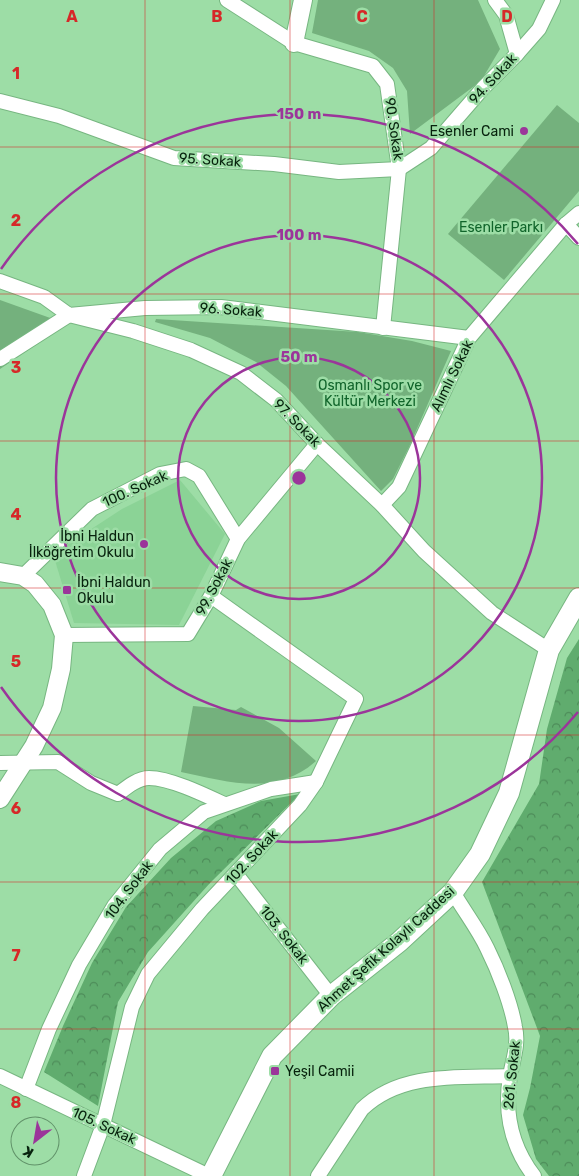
<svg xmlns="http://www.w3.org/2000/svg" width="579" height="1176" viewBox="0 0 579 1176" font-family="Rubik,sans-serif">
	<style>
		.built { fill: #8bd396 }
		.forest { fill: url(#forest-crowns) }
		.park { fill: #74b17d }
		.lines { fill: none; stroke-linecap: round; stroke-linejoin: round }
		.minor-casing { stroke: #77b681; stroke-width: 16 }
		.tertiary-casing { stroke: #77b681; stroke-width: 20 }
		.secondary-casing { stroke: #77b681; stroke-width: 22 }
		.minor { stroke: #fff; stroke-width: 14 }
		.tertiary { stroke: #fff; stroke-width: 18 }
		.secondary { stroke: #fff; stroke-width: 20 }
		.grid { fill: none; stroke: #d62828; stroke-width: 1; stroke-opacity: 0.55 }
		.ring { fill: none; stroke: #9b359a; stroke-width: 2.5 }
		.poi-dot { fill: #9b359a; stroke: #9ddda6; stroke-width: 2 }
		.labels { text-anchor: middle; dominant-baseline: central; stroke-width: 5; stroke-linejoin: round; paint-order: stroke }
		.street-label { font-size: 14px; fill: #07220d; stroke: #9ddda6 }
		.poi-label { font-size: 14px; fill: #07220d; stroke: #9ddda6; text-anchor: end }
		.park-label { font-size: 14px; fill: #11652b; stroke: #9ddda6 }
		.grid-label { font-size: 16px; text-anchor: middle; font-weight: bold; fill: #d62828; stroke: #9ddda6; stroke-width: 5; stroke-linejoin: round; paint-order: stroke }
		.centre { fill: #9b359a; stroke: #9ddda6; stroke-width: 2.5 }
		.ring-label { font-size: 15px; text-anchor: middle; font-weight: bold; fill: #9b359a; stroke: #9ddda6; stroke-width: 5; stroke-linejoin: round; paint-order: stroke }
	</style>
	<defs>
		<pattern id="forest-crowns" width="20" height="18" patternUnits="userSpaceOnUse" patternTransform="scale(1.25)"><rect width="20" height="18" fill="#60ac6e"/><path d="M2 6a3 3 0 1 1 6 0M12 15a3 3 0 1 1 6 0" fill="none" stroke="#4d8c59"/></pattern>
	</defs>
	<rect width="100%" height="100%" fill="#9ddda6"/>
	<path class="built" d="M 180,480 L 225,534 L 179,625 L 74,623 L 53,554 L 122,509 Z"/>
	<g class="forest">
		<path d="M 579,639 L 579,1176 L 549,1176 L 536,1159 L 523,1115 L 530,1088 L 540,1036 L 482,882 L 539,784 L 547,729 L 567,658 Z"/>
		<path d="M 300,794 L 210,883 L 148,952 L 118,1002 L 98,1106 L 44,1072 L 63,1026 L 92,963 L 126,907 L 171,858 L 216,821 L 261,801 Z"/>
	</g>
	<g class="park">
		<path d="M 318,0 L 478,0 L 500,49 L 481,81 L 410,134 L 407,91 L 393,68 L 369,51 L 312,33 Z"/>
		<path d="M 557,105 L 579,123 L 579,191 L 504,280 L 448,234 Z"/>
		<path d="M 0,300 L 67,324 L 0,369 Z"/>
		<path d="M 156,319 L 358,332 L 412,341 L 451,351 L 409,447 L 393,479 L 381,491 L 286,386 L 256,362 L 210,338 L 155,322 Z"/>
		<path d="M 193,706 L 236,710 L 241,707 L 279,728 L 316,761 C 276,797 229,782 181,772 Z"/>
	</g>
	<g class="lines">
		<g class="minor-casing">
			<g id="minor">
				<path d="M 227,0 L 294,43 L 373,66 L 387,84 L 399,169 L 383,328"/>
				<path d="M 495,0 L 506,15 L 517,54"/>
				<path d="M 0,101 L 59,116 L 174,158 L 274,164 L 339,172 L 399,169 L 431,148 L 483,88 L 517,54 L 539,29 L 553,0"/>
				<path d="M 566,224 L 579,238"/>
				<path d="M 0,281 L 44,297 L 69,315 L 145,308 L 221,307 L 469,338"/>
				<path d="M 0,359 L 69,315 L 133,331 L 191,350 L 241,373 L 276,400 L 317,444 L 382,505 L 424,551 L 492,613 L 549,650"/>
				<path d="M 382,505 L 399,487 L 469,338 L 566,224 L 579,213"/>
				<path d="M 23,576 L 92,509 L 160,474 L 186,469 L 199,476 L 238,539"/>
				<path d="M 64,635 L 188,634 L 211,596 L 238,539 L 317,444"/>
				<path d="M 0,763 L 58,762 L 91,783 L 118,794 C 127,787 138,778 149,778 C 170,778 205,795 224,804"/>
				<path d="M 236,874 L 331,996"/>
				<path d="M 453,892 C 464,911 478,929 487,948 C 498,970 511,1003 515,1027 C 519,1044 513,1059 510,1076 C 504,1113 511,1146 534,1176"/>
				<path d="M 0,1076 L 209,1176"/>
				<path d="M 26,1089 L 49,1029 L 79,965 L 114,906 L 160,849 L 204,812 L 271,789 L 316,782"/>
				<path d="M 84,1176 L 103,1125 L 132,1007 L 148,974 L 202,909 L 300,805 L 316,782 L 356,699 L 211,596"/>
				<path d="M 318,1176 L 362,1109 C 401,1071 460,1078 510,1076"/>
			</g>
		</g>
		<g class="tertiary-casing">
			<g id="tertiary">
				<path d="M 294,43 L 303,0"/>
				<path d="M 0,572 L 23,576 L 35,584 L 52,605 L 64,635 L 61,669 L 52,708 L 34,746 L 0,799"/>
			</g>
		</g>
		<g class="secondary-casing">
			<path id="secondary" d="M 211,1176 L 272,1056 L 331,996 L 399,942 L 453,892 L 480,854 L 509,793 L 549,650 L 579,598"/>
		</g>
		<use href="#minor" class="minor"/>
		<use href="#tertiary" class="tertiary"/>
		<use href="#secondary" class="secondary"/>
	</g>
	<path class="grid" d="M 145,0 L 145,1176M 290,0 L 290,1176M 434,0 L 434,1176M 0,147 L 579,147M 0,294 L 579,294M 0,441 L 579,441M 0,588 L 579,588M 0,735 L 579,735M 0,882 L 579,882M 0,1029 L 579,1029"/>
	<g class="ring">
		<circle cx="299" cy="478" r="121"/>
		<circle cx="299" cy="478" r="243"/>
		<path d="M578 712A364 364 0 0 1 1 687M1 269A364 364 0 0 1 578 244"/>
	</g>
	<g class="poi-dot">
		<circle cx="524" cy="131" r="5"/>
		<circle cx="144" cy="544" r="5"/>
		<rect x="62" y="585" width="10" height="10" rx="2.5"/>
		<rect x="270" y="1066" width="10" height="10" rx="2.5"/>
	</g>
	<g class="labels">
		<g class="street-label">
			<text transform="translate(493 79) rotate(-47)">94. Sokak</text>
			<text transform="translate(394 129) rotate(82)">90. Sokak</text>
			<text transform="translate(210 160) rotate(4)">95. Sokak</text>
			<text transform="translate(231 310) rotate(4)">96. Sokak</text>
			<text transform="translate(452 376) rotate(-64)">Alımlı Sokak</text>
			<text transform="translate(297 423) rotate(46)">97. Sokak</text>
			<text transform="translate(135 489) rotate(-24)">100. Sokak</text>
			<text transform="translate(214 587) rotate(-62)">99. Sokak</text>
			<text transform="translate(252 857) rotate(-47)">102. Sokak</text>
			<text transform="translate(129 890) rotate(-53)">104. Sokak</text>
			<text transform="translate(284 935) rotate(52)">103. Sokak</text>
			<text transform="translate(386 949) rotate(-42)">Ahmet Şefik Kolaylı Caddesi</text>
			<text transform="translate(512 1075) rotate(-84)">261. Sokak</text>
			<text transform="translate(104 1126) rotate(25)">105. Sokak</text>
		</g>
		<g class="poi-label">
			<text x="514" y="131">Esenler Cami</text>
			<text x="134" y="536">İbni Haldun<tspan x="134" dy="16">İlköğretim Okulu</tspan></text>
			<text x="77" y="582" text-anchor="start">İbni Haldun<tspan x="77" dy="16">Okulu</tspan></text>
			<text x="285" y="1071" text-anchor="start">Yeşil Camii</text>
		</g>
		<g class="park-label">
			<text x="501" y="227">Esenler Parkı</text>
			<text x="370" y="385">Osmanlı Spor ve<tspan x="370" dy="16">Kültür Merkezi</tspan></text>
		</g>
	</g>
	<g class="grid-label">
		<text x="72" y="22">A</text>
		<text x="217" y="22">B</text>
		<text x="362" y="22">C</text>
		<text x="507" y="22">D</text>
		<text x="16" y="79">1</text>
		<text x="16" y="226">2</text>
		<text x="16" y="373">3</text>
		<text x="16" y="520">4</text>
		<text x="16" y="667">5</text>
		<text x="16" y="814">6</text>
		<text x="16" y="961">7</text>
		<text x="16" y="1108">8</text>
	</g>
	<circle cx="299" cy="478" r="8" class="centre"/>
	<g class="ring-label">
		<text x="299" y="119">150 m</text>
		<text x="299" y="240">100 m</text>
		<text x="299" y="362">50 m</text>
	</g>
	<g transform="translate(35 1141) rotate(211)"><circle r="24" fill="#9ddda6" stroke="#619269"/>
	<path d="M0-4L9 19L0 12L-9 19Z" fill="#9b359a"/>
	<text y="-8" font-size="14" font-weight="bold" text-anchor="middle" fill="#07220d">K</text>
	</g>
</svg>
